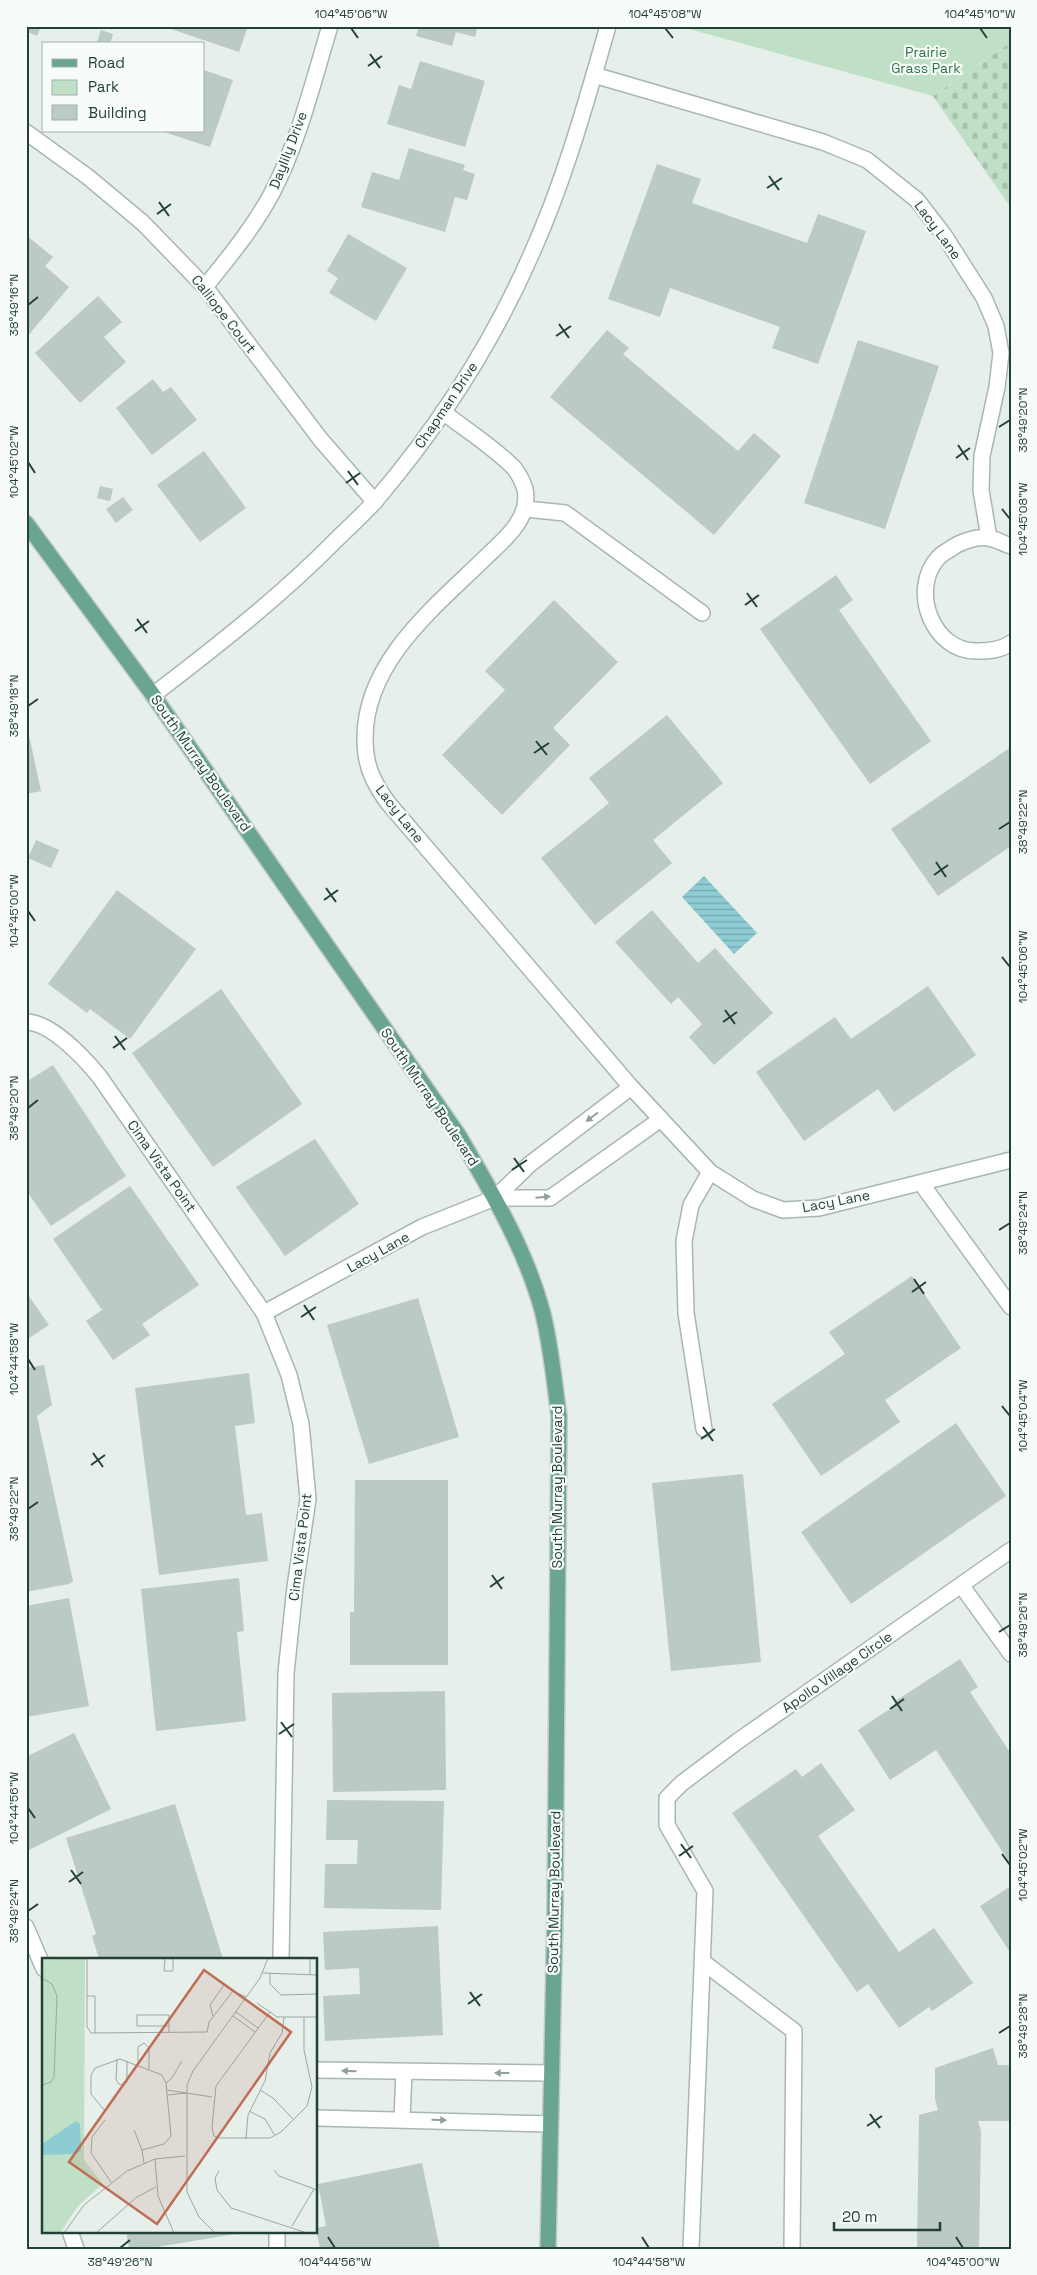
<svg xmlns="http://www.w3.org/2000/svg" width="1037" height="2275" viewBox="0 0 1037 2275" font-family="'Space Grotesk',sans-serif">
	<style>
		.cemetery { fill: url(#cemetery-stones) }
		.park { fill: #bfe0c6 }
		.water { fill: url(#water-rules) }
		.building { fill: #bbcac3 }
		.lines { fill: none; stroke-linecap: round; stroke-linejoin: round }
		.minor-casing { stroke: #a8b7b1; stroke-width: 18 }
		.major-casing { stroke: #c2cac7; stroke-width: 18 }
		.minor { stroke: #fff; stroke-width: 15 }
		.major { stroke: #6aa493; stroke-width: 15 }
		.oneway { fill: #92a09c }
		.ticks { fill: none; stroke: #244138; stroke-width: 2 }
		.labels { text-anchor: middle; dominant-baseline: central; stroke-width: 4.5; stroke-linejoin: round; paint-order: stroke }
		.park-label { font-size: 14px; fill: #2e7947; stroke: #f7fbf9 }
		.street-label { font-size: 14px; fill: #244138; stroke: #f7fbf9 }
		.inset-road { fill: none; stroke: #98a9a3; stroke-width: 1 }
		.view { fill: #bf6e56; fill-opacity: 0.15; stroke: #bf6e56; stroke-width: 2.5 }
		.inset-edge { fill: none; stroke: #244138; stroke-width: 2.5 }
		.neatline { fill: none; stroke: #244138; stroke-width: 2 }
		.ticks-label { font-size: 12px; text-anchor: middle; fill: #244138 }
	</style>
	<defs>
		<pattern id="cemetery-stones" width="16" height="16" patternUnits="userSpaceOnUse" patternTransform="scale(1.25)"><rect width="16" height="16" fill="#bfe0c6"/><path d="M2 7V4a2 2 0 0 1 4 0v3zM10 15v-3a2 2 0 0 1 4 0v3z" fill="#a4c1ab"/></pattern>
		<pattern id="water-rules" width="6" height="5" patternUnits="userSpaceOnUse" patternTransform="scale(1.25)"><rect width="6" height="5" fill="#8eccd3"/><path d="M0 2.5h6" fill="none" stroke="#74a7ac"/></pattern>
	</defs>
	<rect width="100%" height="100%" fill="#e6efea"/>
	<path class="cemetery" d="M 1011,42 L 1011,208 L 933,96 Z"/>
	<path class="park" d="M 678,26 L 1011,26 L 1011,42 L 933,96 Z"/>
	<path class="water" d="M 704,876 L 757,933 L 734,954 L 682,897 Z"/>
	<g class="building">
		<path d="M 26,26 L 41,26 L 37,36 L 26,31 Z"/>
		<path d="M 162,26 L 248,26 L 239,52 Z"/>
		<path d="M 419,26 L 478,26 L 475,37 L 456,32 L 452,46 L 416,36 Z"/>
		<path d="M 101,30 L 113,34 L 110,44 L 97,42 Z"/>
		<path d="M 420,61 L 485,81 L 465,147 L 387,124 L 399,85 L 411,89 Z"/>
		<path d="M 204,70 L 233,80 L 210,147 L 164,132 L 204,131 Z"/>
		<path d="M 409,148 L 465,165 L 463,170 L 475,174 L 467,200 L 455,197 L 445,232 L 361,207 L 372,172 L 399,180 Z"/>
		<path d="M 657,164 L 701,179 L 692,203 L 807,243 L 818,214 L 866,231 L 818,364 L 772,348 L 780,327 L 670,288 L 660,317 L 608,299 Z"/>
		<path d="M 348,234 L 407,268 L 376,321 L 329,293 L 338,278 L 327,271 Z"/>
		<path d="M 26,235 L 53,257 L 45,266 L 69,287 L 26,338 Z"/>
		<path d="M 98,296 L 122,322 L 104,337 L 126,362 L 80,403 L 35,353 Z"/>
		<path d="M 607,330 L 629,348 L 623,354 L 738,451 L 754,433 L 781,456 L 714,535 L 550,397 Z"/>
		<path d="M 858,340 L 939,366 L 885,529 L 804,503 Z"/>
		<path d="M 153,379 L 163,392 L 171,387 L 197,420 L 152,455 L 116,408 Z"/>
		<path d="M 204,451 L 246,508 L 200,542 L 157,485 Z"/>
		<path d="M 100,486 L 113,489 L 110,501 L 97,498 Z"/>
		<path d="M 123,497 L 133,510 L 116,523 L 106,509 Z"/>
		<path d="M 836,575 L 853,600 L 839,610 L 931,741 L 870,784 L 760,629 Z"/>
		<path d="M 554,600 L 618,662 L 553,728 L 570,745 L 502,815 L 442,755 L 505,690 L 485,671 Z"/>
		<path d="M 667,715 L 723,783 L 653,840 L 672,863 L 595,925 L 541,858 L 609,803 L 589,778 Z"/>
		<path d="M 26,721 L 41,791 L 26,794 Z"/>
		<path d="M 1011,747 L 1011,846 L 938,896 L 891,829 Z"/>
		<path d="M 36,840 L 59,850 L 51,868 L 28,858 Z"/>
		<path d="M 117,890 L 196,949 L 130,1039 L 90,1009 L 87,1013 L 48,984 Z"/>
		<path d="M 652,910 L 698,963 L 715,948 L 773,1013 L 714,1065 L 689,1037 L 702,1024 L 678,997 L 671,1004 L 615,942 Z"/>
		<path d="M 928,986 L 976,1055 L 894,1112 L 878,1089 L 804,1141 L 756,1072 L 835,1017 L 851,1039 Z"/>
		<path d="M 221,989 L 302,1104 L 213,1167 L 132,1053 Z"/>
		<path d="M 53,1065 L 126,1176 L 51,1226 L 26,1190 L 26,1082 Z"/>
		<path d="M 315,1139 L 359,1204 L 285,1256 L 236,1187 Z"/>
		<path d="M 130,1186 L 199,1285 L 142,1324 L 150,1335 L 113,1360 L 86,1321 L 102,1310 L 53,1239 Z"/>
		<path d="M 912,1276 L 961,1348 L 885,1400 L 900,1422 L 821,1476 L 772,1404 L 845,1354 L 829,1332 Z"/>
		<path d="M 26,1292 L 49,1325 L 26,1340 Z"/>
		<path d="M 418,1298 L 459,1437 L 369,1464 L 327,1325 Z"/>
		<path d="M 44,1365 L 52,1405 L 37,1416 L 73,1581 L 69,1584 L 26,1592 L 26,1368 Z"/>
		<path d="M 249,1373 L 255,1423 L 235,1426 L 246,1515 L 262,1513 L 268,1561 L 159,1575 L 135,1388 Z"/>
		<path d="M 956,1423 L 1006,1496 L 851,1604 L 801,1532 Z"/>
		<path d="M 743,1474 L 761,1662 L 671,1671 L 652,1483 Z"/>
		<path d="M 355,1480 L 448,1480 L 448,1665 L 350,1665 L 350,1612 L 354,1612 Z"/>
		<path d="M 239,1578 L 244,1631 L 237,1632 L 246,1721 L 156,1731 L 141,1589 Z"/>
		<path d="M 69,1598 L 89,1706 L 26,1717 L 26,1606 Z"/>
		<path d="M 960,1659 L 978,1687 L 970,1692 L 1011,1754 L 1011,1865 L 936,1750 L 890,1780 L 858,1730 L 896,1705 L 894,1702 Z"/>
		<path d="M 445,1691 L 446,1790 L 333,1792 L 332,1693 Z"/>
		<path d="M 74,1733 L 111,1809 L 29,1850 L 26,1844 L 26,1757 Z"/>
		<path d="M 821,1763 L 855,1810 L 818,1836 L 899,1952 L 934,1928 L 973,1983 L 932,2011 L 929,2007 L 899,2028 L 868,1984 L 857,1992 L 732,1813 L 796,1769 L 802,1777 Z"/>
		<path d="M 327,1800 L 444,1801 L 441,1910 L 324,1908 L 325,1864 L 357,1864 L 358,1840 L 326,1840 Z"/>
		<path d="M 175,1804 L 223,1959 L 99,1959 L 92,1936 L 96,1934 L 66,1838 Z"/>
		<path d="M 1011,1886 L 1011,1954 L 980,1906 Z"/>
		<path d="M 438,1926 L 443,2035 L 325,2041 L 323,1996 L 360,1994 L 359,1968 L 325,1970 L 323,1932 Z"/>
		<path d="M 993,2048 L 998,2065 L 1011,2065 L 1011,2121 L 978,2121 L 981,2131 L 979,2249 L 917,2249 L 919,2115 L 938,2110 L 935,2099 L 935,2068 Z"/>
		<path d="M 422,2163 L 440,2249 L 320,2249 L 316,2228 L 326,2226 L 318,2184 Z"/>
		<path d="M 126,2231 L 247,2231 L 247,2232 L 145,2249 L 129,2249 Z"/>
	</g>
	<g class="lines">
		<g class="minor-casing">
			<g id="minor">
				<path d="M 594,75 L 823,142 L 867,160 L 917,200 L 944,235 L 984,298 L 996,326 L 1001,353 L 997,387 L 982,456 L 981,490 L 989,538"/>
				<path d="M 26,132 L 88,177 L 143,223 L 205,287 L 321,440 L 375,502"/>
				<path d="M 205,287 C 229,257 254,227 272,193 C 299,141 313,82 330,26"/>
				<path d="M 443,412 C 465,429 496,449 514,468 C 518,473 523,483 525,489 C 531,518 505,539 486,557 C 436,606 365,661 365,738 C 365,751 367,766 373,778 C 377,787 383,796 389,804 L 631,1087 L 710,1172 L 753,1199 L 783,1210 L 819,1208 L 1011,1160"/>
				<path d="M 526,509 L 565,513 L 702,613"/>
				<path d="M 1011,546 C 1004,544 996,539 989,538 C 976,536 960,542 950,549 C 946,552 941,554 938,558 C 909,590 933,653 978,651 C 990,651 1001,650 1011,643"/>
				<path d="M 153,695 C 217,646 281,596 337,539 C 350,526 364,514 376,500 C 438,427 492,344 531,255 C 564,182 586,103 608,26"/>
				<path d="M 26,1022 C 51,1022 84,1058 99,1076 L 264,1313 L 289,1375 L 301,1424 L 308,1499 L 295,1587 L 286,1673 L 281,1959"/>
				<path d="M 921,1183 L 1011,1307"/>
				<path d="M 495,1198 L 530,1164 L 631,1087"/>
				<path d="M 264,1313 L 422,1227 L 495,1198 L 550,1198 L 661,1119"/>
				<path d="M 704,1429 L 686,1313 L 684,1241 L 691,1205 L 710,1172"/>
				<path d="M 961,1585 L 1011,1654"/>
				<path d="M 26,1927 L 44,1969"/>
				<path d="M 703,1962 L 794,2031 L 792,2249"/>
				<path d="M 316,2070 L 550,2073"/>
				<path d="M 316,2118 L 550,2124"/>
				<path d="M 402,2119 L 404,2072"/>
				<path d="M 70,2231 L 76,2249"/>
				<path d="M 277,2249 L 277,2231"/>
				<path d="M 691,2249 L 705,1891 L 667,1825 L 667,1798 L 682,1783 L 738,1741 L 1011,1550"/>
			</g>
		</g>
		<g class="major-casing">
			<path id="major" d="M 26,523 L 153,695 L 459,1136 C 491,1191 525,1248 542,1310 C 551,1344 554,1381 559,1416 L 555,1912 L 548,2249"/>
		</g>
		<use href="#minor" class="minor"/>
		<use href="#major" class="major"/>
	</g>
	<defs><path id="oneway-solid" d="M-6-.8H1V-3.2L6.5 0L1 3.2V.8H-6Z" transform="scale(1.25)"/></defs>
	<g class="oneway">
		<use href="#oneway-solid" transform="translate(592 1117) rotate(143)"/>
		<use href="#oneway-solid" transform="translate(543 1197) rotate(-5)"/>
		<use href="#oneway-solid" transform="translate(349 2071) rotate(-178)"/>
		<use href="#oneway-solid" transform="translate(502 2073) rotate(-180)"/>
		<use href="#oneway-solid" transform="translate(439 2120) rotate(2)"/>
	</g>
	<path class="ticks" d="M 351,28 L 358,38M 665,28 L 673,38M 980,28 L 987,38M 370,54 L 380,68M 368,66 L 382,56M 769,176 L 779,190M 767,188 L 782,178M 159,202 L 169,216M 157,214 L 171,204M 28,305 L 38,297M 559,324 L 569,338M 556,336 L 571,326M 999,427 L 1010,420M 958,445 L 968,460M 956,458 L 970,448M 28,462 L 35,473M 348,471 L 358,485M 346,483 L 360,473M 1002,509 L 1010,519M 747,593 L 757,607M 745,605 L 759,595M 137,619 L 147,633M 135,631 L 149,621M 28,706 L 38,699M 536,741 L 547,755M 534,753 L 549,743M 999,829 L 1010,822M 936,862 L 946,877M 934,875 L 948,865M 326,888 L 336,902M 324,900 L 338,890M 28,911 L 35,921M 1002,957 L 1010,967M 725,1010 L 735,1024M 723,1022 L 737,1012M 115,1036 L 125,1050M 113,1048 L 127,1038M 28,1108 L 38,1100M 514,1158 L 524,1172M 512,1170 L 527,1160M 999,1230 L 1010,1223M 914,1279 L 924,1294M 912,1292 L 926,1282M 304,1305 L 314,1320M 301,1317 L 316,1307M 28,1359 L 35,1370M 1002,1406 L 1010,1416M 703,1427 L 713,1441M 701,1439 L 715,1429M 93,1453 L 103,1467M 91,1465 L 105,1455M 28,1509 L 38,1502M 492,1575 L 502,1589M 490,1587 L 504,1577M 999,1632 L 1010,1625M 892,1696 L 902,1711M 890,1709 L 904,1699M 281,1722 L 292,1737M 279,1734 L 294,1724M 28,1808 L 35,1818M 681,1844 L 691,1858M 1002,1854 L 1010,1865M 679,1856 L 693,1846M 71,1870 L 81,1884M 69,1882 L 83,1872M 28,1911 L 38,1904M 470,1992 L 480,2006M 468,2004 L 482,1994M 999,2033 L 1010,2026M 870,2114 L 880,2128M 867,2126 L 882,2116M 328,2237 L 335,2248M 642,2237 L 649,2248M 956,2237 L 963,2248M 120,2248 L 130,2240"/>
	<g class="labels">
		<g class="park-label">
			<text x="926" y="52">Prairie<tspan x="926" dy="16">Grass Park</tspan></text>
		</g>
		<g class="street-label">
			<text transform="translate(288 150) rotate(-69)">Daylily Drive</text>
			<text transform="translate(938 230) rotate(54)">Lacy Lane</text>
			<text transform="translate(224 314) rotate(52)">Calliope Court</text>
			<text transform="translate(446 405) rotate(-56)">Chapman Drive</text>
			<text transform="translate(201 763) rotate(55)">South Murray Boulevard</text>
			<text transform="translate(400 814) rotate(52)">Lacy Lane</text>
			<text transform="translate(430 1097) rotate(56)">South Murray Boulevard</text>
			<text transform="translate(162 1166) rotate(55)">Cima Vista Point</text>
			<text transform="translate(836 1201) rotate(-11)">Lacy Lane</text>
			<text transform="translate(378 1252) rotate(-29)">Lacy Lane</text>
			<text transform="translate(557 1487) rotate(-90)">South Murray Boulevard</text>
			<text transform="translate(300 1547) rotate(-83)">Cima Vista Point</text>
			<text transform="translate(837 1672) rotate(-35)">Apollo Village Circle</text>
			<text transform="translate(554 1892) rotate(-89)">South Murray Boulevard</text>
		</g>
	</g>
	<g transform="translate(42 1958)">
		<rect width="275" height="275" fill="#e6efea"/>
		<path d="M 0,0 L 43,0 L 42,202 L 0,202 Z" fill="#bfe0c6"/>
		<path d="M 0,202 L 42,202 L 61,226 L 36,248 L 18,275 L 0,275 Z" fill="#bfe0c6"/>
		<path d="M 34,163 L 38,166 L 39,193 L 33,196 L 0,197 L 0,186 Z" fill="#8eccd3"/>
		<path class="inset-road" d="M 45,0 L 45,69 L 49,75 L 165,74 L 167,64 L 191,33 L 204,39M 123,0 L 122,13 L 131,13 L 131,0M 268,0 L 268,17M 221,15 L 275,17M 228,16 L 228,26 L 239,37 L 275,36M 0,20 L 10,26 L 15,38 L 12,119 L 9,124 L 0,127M 45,38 L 53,38 L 53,75M 215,45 L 235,59 L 275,59M 194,54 L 216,70M 228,54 L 174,128 L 170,169 L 172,178 L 178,180 L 228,180 L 239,174 L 265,148 L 270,129 L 262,92 L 262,59M 171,58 L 168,47 L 182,27 L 191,33M 191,58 L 213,74M 127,68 L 95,68 L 95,57 L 127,57 L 127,75M 75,101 L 74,122 L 78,127 L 85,124 L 85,103M 96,107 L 96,89 L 102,85 L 107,90 L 107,111M 124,125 L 130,120 L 140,103M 125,132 L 170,139M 218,132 L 231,140 L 252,162M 126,137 L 144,135M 63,153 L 49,136 L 49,117 L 53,110 L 78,101 L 120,117 L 124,125 L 129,178 L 122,186 L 100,192 L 102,205M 207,153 L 223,161 L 233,178M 63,162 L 50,179 L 49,195 L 69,224M 92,172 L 100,192M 204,181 L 206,157 L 223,123 L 228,95 L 240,75 L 242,59M 113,201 L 116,238 L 132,275M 232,212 L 237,218 L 275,232M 177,213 L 173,220 L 175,232 L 189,250 L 265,275M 250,268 L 272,231M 22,275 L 42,247 L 85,213 L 113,201 L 143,198M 54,275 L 95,239 L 114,229M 173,275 L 157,259 L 145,234 L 145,127 L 151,113 L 218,20 L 226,0"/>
		<path class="view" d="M 162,12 L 249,74 L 115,266 L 27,204 Z"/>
		<rect width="275" height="275" class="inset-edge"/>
	</g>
	<rect width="1037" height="2275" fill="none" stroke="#f7fbf9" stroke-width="55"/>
	<rect x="42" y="42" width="162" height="90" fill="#f7fbf9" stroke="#a3b1ac"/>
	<rect x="52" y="59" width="25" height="8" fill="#6aa493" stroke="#a3b1ac"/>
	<text x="88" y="68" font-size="15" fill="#244138">Road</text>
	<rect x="52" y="80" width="25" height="15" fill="#bfe0c6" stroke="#a3b1ac"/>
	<text x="88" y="92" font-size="15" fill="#244138">Park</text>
	<rect x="52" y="105" width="25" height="15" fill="#bbcac3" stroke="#a3b1ac"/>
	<text x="88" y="118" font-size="15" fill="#244138">Building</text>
	<path d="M834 2222v8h106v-8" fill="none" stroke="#244138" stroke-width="2.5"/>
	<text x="842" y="2222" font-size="15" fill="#244138" stroke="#f7fbf9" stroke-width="4" paint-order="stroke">20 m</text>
	<rect x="28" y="28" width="982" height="2220" class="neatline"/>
	<g class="ticks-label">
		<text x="351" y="18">104°45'06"W</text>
		<text x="665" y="18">104°45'08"W</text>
		<text x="980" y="18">104°45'10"W</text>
		<text transform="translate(14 305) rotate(-90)" y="4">38°49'16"N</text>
		<text transform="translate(1023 420) rotate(-90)" y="4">38°49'20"N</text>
		<text transform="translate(14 462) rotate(-90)" y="4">104°45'02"W</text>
		<text transform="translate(1023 519) rotate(-90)" y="4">104°45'08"W</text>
		<text transform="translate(14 706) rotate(-90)" y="4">38°49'18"N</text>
		<text transform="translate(1023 822) rotate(-90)" y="4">38°49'22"N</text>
		<text transform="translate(14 911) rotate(-90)" y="4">104°45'00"W</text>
		<text transform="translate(1023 967) rotate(-90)" y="4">104°45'06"W</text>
		<text transform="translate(14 1108) rotate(-90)" y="4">38°49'20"N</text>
		<text transform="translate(1023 1223) rotate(-90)" y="4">38°49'24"N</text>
		<text transform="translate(14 1359) rotate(-90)" y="4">104°44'58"W</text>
		<text transform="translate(1023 1416) rotate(-90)" y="4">104°45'04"W</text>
		<text transform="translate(14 1509) rotate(-90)" y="4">38°49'22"N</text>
		<text transform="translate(1023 1625) rotate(-90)" y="4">38°49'26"N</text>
		<text transform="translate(14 1808) rotate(-90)" y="4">104°44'56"W</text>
		<text transform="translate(1023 1865) rotate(-90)" y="4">104°45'02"W</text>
		<text transform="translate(14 1911) rotate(-90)" y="4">38°49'24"N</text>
		<text transform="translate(1023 2026) rotate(-90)" y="4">38°49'28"N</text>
		<text x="120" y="2266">38°49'26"N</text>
		<text x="335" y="2266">104°44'56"W</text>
		<text x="649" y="2266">104°44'58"W</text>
		<text x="963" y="2266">104°45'00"W</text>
	</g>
</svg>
